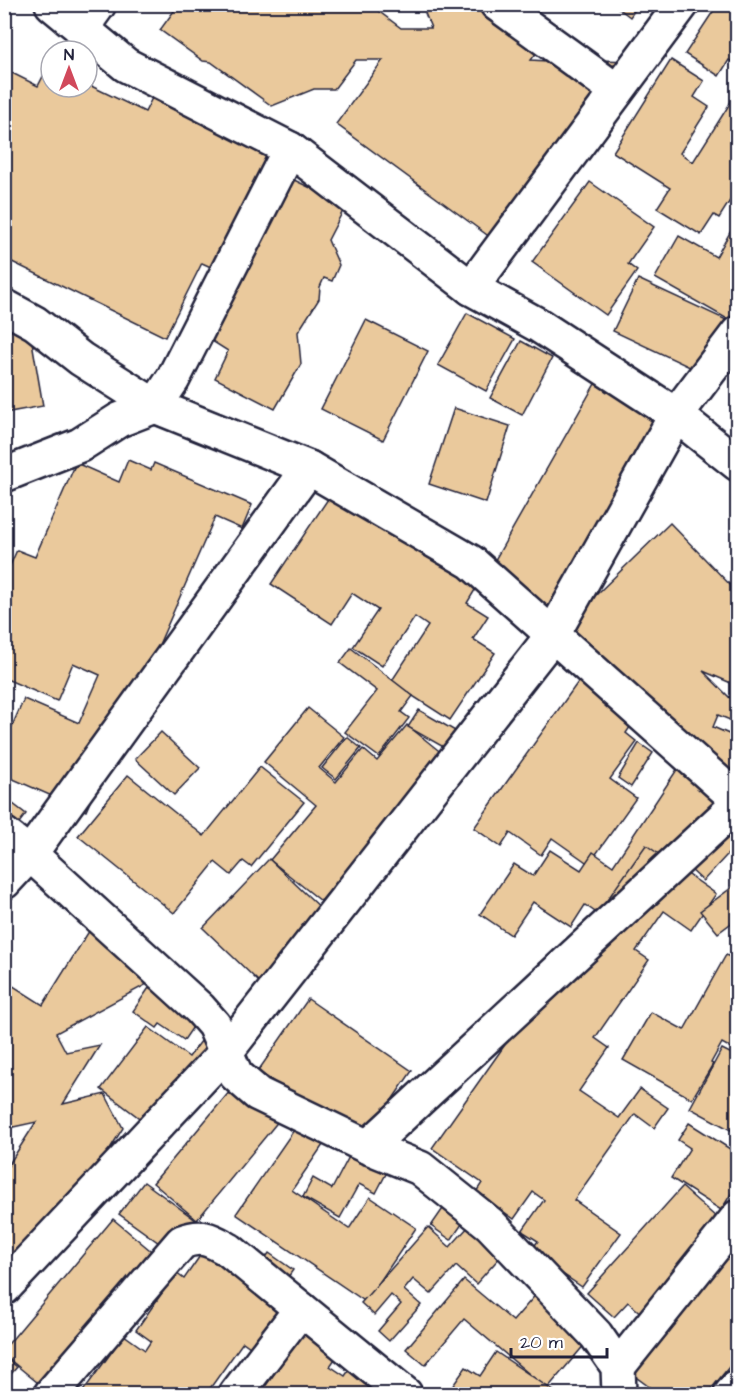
<svg xmlns="http://www.w3.org/2000/svg" width="742" height="1399" viewBox="0 0 742 1399" font-family="'Architects Daughter',sans-serif">
	<style>
		.building { fill: #eac99c; stroke: #22223b; stroke-width: 1.5 }
		.lines { fill: none; stroke-linecap: round; stroke-linejoin: round }
		.street-casing { stroke: #22223b; stroke-width: 38 }
		.street { stroke: #fff; stroke-width: 33 }
	</style>
	<rect width="100%" height="100%" fill="#fff"/>
	<filter id="ink" filterUnits="userSpaceOnUse"><feTurbulence type="fractalNoise" baseFrequency=".0167" numOctaves="2"/><feDisplacementMap in="SourceGraphic" scale="12" xChannelSelector="R" yChannelSelector="G"/><feConvolveMatrix kernelMatrix="1 2 1 2 8 2 1 2 1" color-interpolation-filters="sRGB"/></filter>
	<g filter="url(#ink)">
		<g class="building">
			<path d="M 179,4 L 381,4 L 377,10 L 401,28 L 431,28 L 425,13 L 431,4 L 528,4 L 557,26 L 531,60 L 547,61 L 565,36 L 598,60 L 633,61 L 498,243 L 336,124 L 383,60 L 356,60 L 334,89 L 314,89 L 272,106 L 211,62 L 203,61 L 160,30 Z"/>
			<path d="M 613,4 L 639,4 L 630,17 Z"/>
			<path d="M 718,4 L 738,4 L 738,65 L 729,60 L 719,76 L 685,54 Z"/>
			<path d="M 671,60 L 704,81 L 694,97 L 709,107 L 680,153 L 693,162 L 734,97 L 738,99 L 738,188 L 719,218 L 714,215 L 701,235 L 657,208 L 670,188 L 613,152 Z"/>
			<path d="M 49,65 L 51,66 L 51,87 L 87,87 L 87,84 L 145,112 L 156,90 L 274,149 L 224,273 L 202,263 L 165,337 L 4,258 L 4,69 L 38,86 Z"/>
			<path d="M 290,178 L 346,205 L 328,240 L 339,265 L 332,281 L 324,278 L 320,287 L 319,299 L 298,332 L 301,364 L 275,409 L 215,378 L 228,351 L 204,336 Z"/>
			<path d="M 590,182 L 654,227 L 628,264 L 637,271 L 606,315 L 532,262 Z"/>
			<path d="M 732,229 L 738,232 L 738,325 L 655,278 L 679,236 L 716,257 Z"/>
			<path d="M 638,279 L 735,324 L 711,377 L 613,331 Z"/>
			<path d="M 467,313 L 515,339 L 486,391 L 438,365 Z"/>
			<path d="M 366,320 L 428,351 L 383,440 L 321,409 Z"/>
			<path d="M 29,324 L 43,406 L 4,413 L 4,329 Z"/>
			<path d="M 521,341 L 552,358 L 522,415 L 490,398 Z"/>
			<path d="M 604,368 L 678,410 L 562,616 L 487,574 Z"/>
			<path d="M 454,408 L 510,426 L 486,503 L 429,484 Z"/>
			<path d="M 128,460 L 151,470 L 154,463 L 252,505 L 242,529 L 215,517 L 86,811 L 4,775 L 4,744 L 24,699 L 79,723 L 100,675 L 73,663 L 57,701 L 4,678 L 4,579 L 17,550 L 35,557 L 76,463 L 119,482 Z"/>
			<path d="M 334,490 L 478,585 L 467,603 L 488,616 L 473,639 L 495,653 L 450,720 L 391,682 L 428,626 L 415,617 L 382,666 L 353,647 L 378,610 L 352,593 L 332,624 L 271,584 Z"/>
			<path d="M 670,523 L 738,593 L 738,686 L 703,671 L 729,697 L 738,700 L 738,718 L 735,722 L 718,715 L 713,727 L 729,734 L 738,726 L 738,774 L 707,761 L 560,630 Z"/>
			<path d="M 351,648 L 413,696 L 401,712 L 409,718 L 379,757 L 345,732 L 377,691 L 340,663 Z"/>
			<path d="M 583,675 L 639,714 L 626,733 L 637,742 L 610,779 L 636,798 L 589,864 L 552,838 L 541,855 L 510,833 L 501,847 L 474,828 Z"/>
			<path d="M 308,708 L 344,737 L 319,768 L 336,782 L 363,749 L 377,761 L 407,725 L 443,754 L 321,901 L 270,860 L 316,805 L 264,762 Z"/>
			<path d="M 419,710 L 457,732 L 447,749 L 408,727 Z"/>
			<path d="M 161,732 L 200,768 L 174,795 L 135,759 Z"/>
			<path d="M 347,737 L 361,748 L 336,779 L 322,768 Z"/>
			<path d="M 639,743 L 653,753 L 631,787 L 618,778 Z"/>
			<path d="M 684,759 L 734,792 L 654,902 L 627,883 L 604,918 L 585,905 L 571,927 L 533,902 L 511,935 L 480,914 L 514,864 L 533,876 L 550,850 L 581,870 L 593,852 L 613,866 Z"/>
			<path d="M 260,767 L 304,802 L 251,867 L 243,861 L 231,875 L 215,862 L 174,913 L 78,836 L 128,775 L 204,836 Z"/>
			<path d="M 4,797 L 26,814 L 12,832 L 4,863 Z"/>
			<path d="M 738,815 L 738,843 L 703,881 L 690,869 Z"/>
			<path d="M 646,845 L 716,894 L 691,930 L 664,911 L 636,951 L 649,960 L 595,1038 L 609,1048 L 579,1091 L 619,1118 L 640,1089 L 668,1108 L 654,1128 L 635,1114 L 574,1200 L 621,1233 L 582,1287 L 530,1252 L 538,1241 L 522,1231 L 544,1200 L 533,1192 L 514,1219 L 476,1192 L 482,1183 L 432,1148 Z"/>
			<path d="M 269,859 L 325,912 L 258,981 L 203,928 Z"/>
			<path d="M 738,883 L 738,918 L 718,933 L 700,911 Z"/>
			<path d="M 96,920 L 175,969 L 56,1033 L 66,1052 L 100,1045 L 63,1104 L 105,1094 L 123,1128 L 33,1271 L 4,1282 L 4,1172 L 36,1122 L 4,1129 L 4,980 L 43,1005 Z"/>
			<path d="M 726,955 L 738,961 L 738,1052 L 722,1043 L 711,1063 L 713,1064 L 692,1099 L 623,1060 L 651,1012 L 684,1030 Z"/>
			<path d="M 164,966 L 212,999 L 184,1040 L 160,1024 L 157,1028 L 133,1011 Z"/>
			<path d="M 308,999 L 412,1071 L 363,1142 L 258,1071 Z"/>
			<path d="M 221,1015 L 198,1084 L 146,1123 L 101,1089 L 148,1027 L 189,1057 Z"/>
			<path d="M 722,1049 L 738,1057 L 738,1134 L 690,1108 Z"/>
			<path d="M 246,1072 L 289,1108 L 197,1220 L 153,1183 Z"/>
			<path d="M 689,1123 L 738,1154 L 738,1183 L 721,1210 L 671,1178 L 690,1148 L 678,1140 Z"/>
			<path d="M 296,1127 L 323,1145 L 292,1190 L 349,1229 L 370,1197 L 416,1228 L 366,1302 L 236,1214 Z"/>
			<path d="M 352,1151 L 388,1170 L 376,1193 L 359,1184 L 340,1218 L 303,1197 L 313,1178 L 332,1189 Z"/>
			<path d="M 144,1182 L 197,1221 L 173,1253 L 119,1214 Z"/>
			<path d="M 682,1187 L 725,1225 L 644,1316 L 628,1302 L 614,1317 L 587,1293 Z"/>
			<path d="M 449,1200 L 469,1214 L 451,1240 L 431,1226 Z"/>
			<path d="M 113,1219 L 168,1265 L 49,1392 L 4,1355 L 4,1349 Z"/>
			<path d="M 469,1226 L 502,1255 L 476,1284 L 456,1266 L 431,1294 L 413,1279 L 404,1290 L 421,1305 L 389,1341 L 378,1331 L 401,1304 L 391,1295 L 374,1315 L 361,1303 L 428,1227 L 450,1247 Z"/>
			<path d="M 738,1232 L 738,1356 L 707,1394 L 659,1394 L 629,1372 Z"/>
			<path d="M 211,1240 L 265,1259 L 269,1253 L 293,1270 L 272,1300 L 295,1316 L 265,1358 L 243,1342 L 206,1394 L 81,1394 L 124,1335 L 145,1350 L 151,1341 L 136,1330 L 176,1273 L 184,1279 Z"/>
			<path d="M 464,1280 L 513,1321 L 538,1292 L 591,1337 L 547,1389 L 464,1319 L 425,1365 L 406,1349 Z"/>
			<path d="M 315,1315 L 349,1339 L 330,1366 L 345,1376 L 356,1360 L 393,1369 L 423,1389 L 419,1394 L 260,1394 Z"/>
			<path d="M 496,1352 L 558,1394 L 447,1394 L 466,1367 L 480,1376 Z"/>
			<path d="M 4,1357 L 17,1367 L 4,1382 Z"/>
		</g>
		<g class="lines">
			<g class="street-casing">
				<g id="street">
					<path d="M 52,4 L 126,65 L 290,149 L 471,288 L 538,325 L 676,415 L 738,464"/>
					<path d="M 497,4 L 617,91"/>
					<path d="M 81,29 L 99,4"/>
					<path d="M 471,288 L 682,4"/>
					<path d="M 4,306 L 35,323 L 81,359 L 155,406 L 309,468 L 471,562 L 738,800"/>
					<path d="M 4,475 L 80,445 L 119,420 L 155,406 L 173,379 L 290,149"/>
					<path d="M 4,834 L 30,854 L 200,1009 L 214,1025 L 236,1075 L 258,1094 L 368,1147 L 420,1168 L 490,1224 L 596,1335 L 618,1367 L 619,1394"/>
					<path d="M 4,882 L 30,854 L 309,468"/>
					<path d="M 368,1147 L 738,804"/>
					<path d="M 4,1288 L 226,1052 L 552,636 L 676,415 L 738,333"/>
					<path d="M 618,1367 L 738,1217"/>
					<path d="M 51,1394 L 182,1242 C 203,1234 211,1240 229,1250 L 405,1394"/>
					<path d="M 236,1394 L 301,1309"/>
					<path d="M 731,1394 L 738,1386"/>
				</g>
			</g>
			<use href="#street" class="street"/>
		</g>
	</g>
	<rect width="742" height="1399" fill="none" stroke="#fff" stroke-width="24"/>
	<rect x="12" y="12" width="718" height="1375" fill="none" stroke="#22223b" stroke-width="2" filter="url(#ink)"/>
	<g transform="translate(69 69)"><circle r="28" fill="#ffffff" stroke="#a7a7b1" stroke-width="1.5"/>
	<path d="M0-4.5L10 22L0 15L-10 22Z" fill="#d1495b"/>
	<text y="-9" font-size="16" font-weight="bold" text-anchor="middle" fill="#22223b">N</text>
	</g>
	<path d="M511 1348v9h96v-9" fill="none" stroke="#22223b" stroke-width="3"/>
	<text x="520" y="1348" font-size="18" fill="#22223b" stroke="#ffffff" stroke-width="4.5" paint-order="stroke">20 m</text>
</svg>
